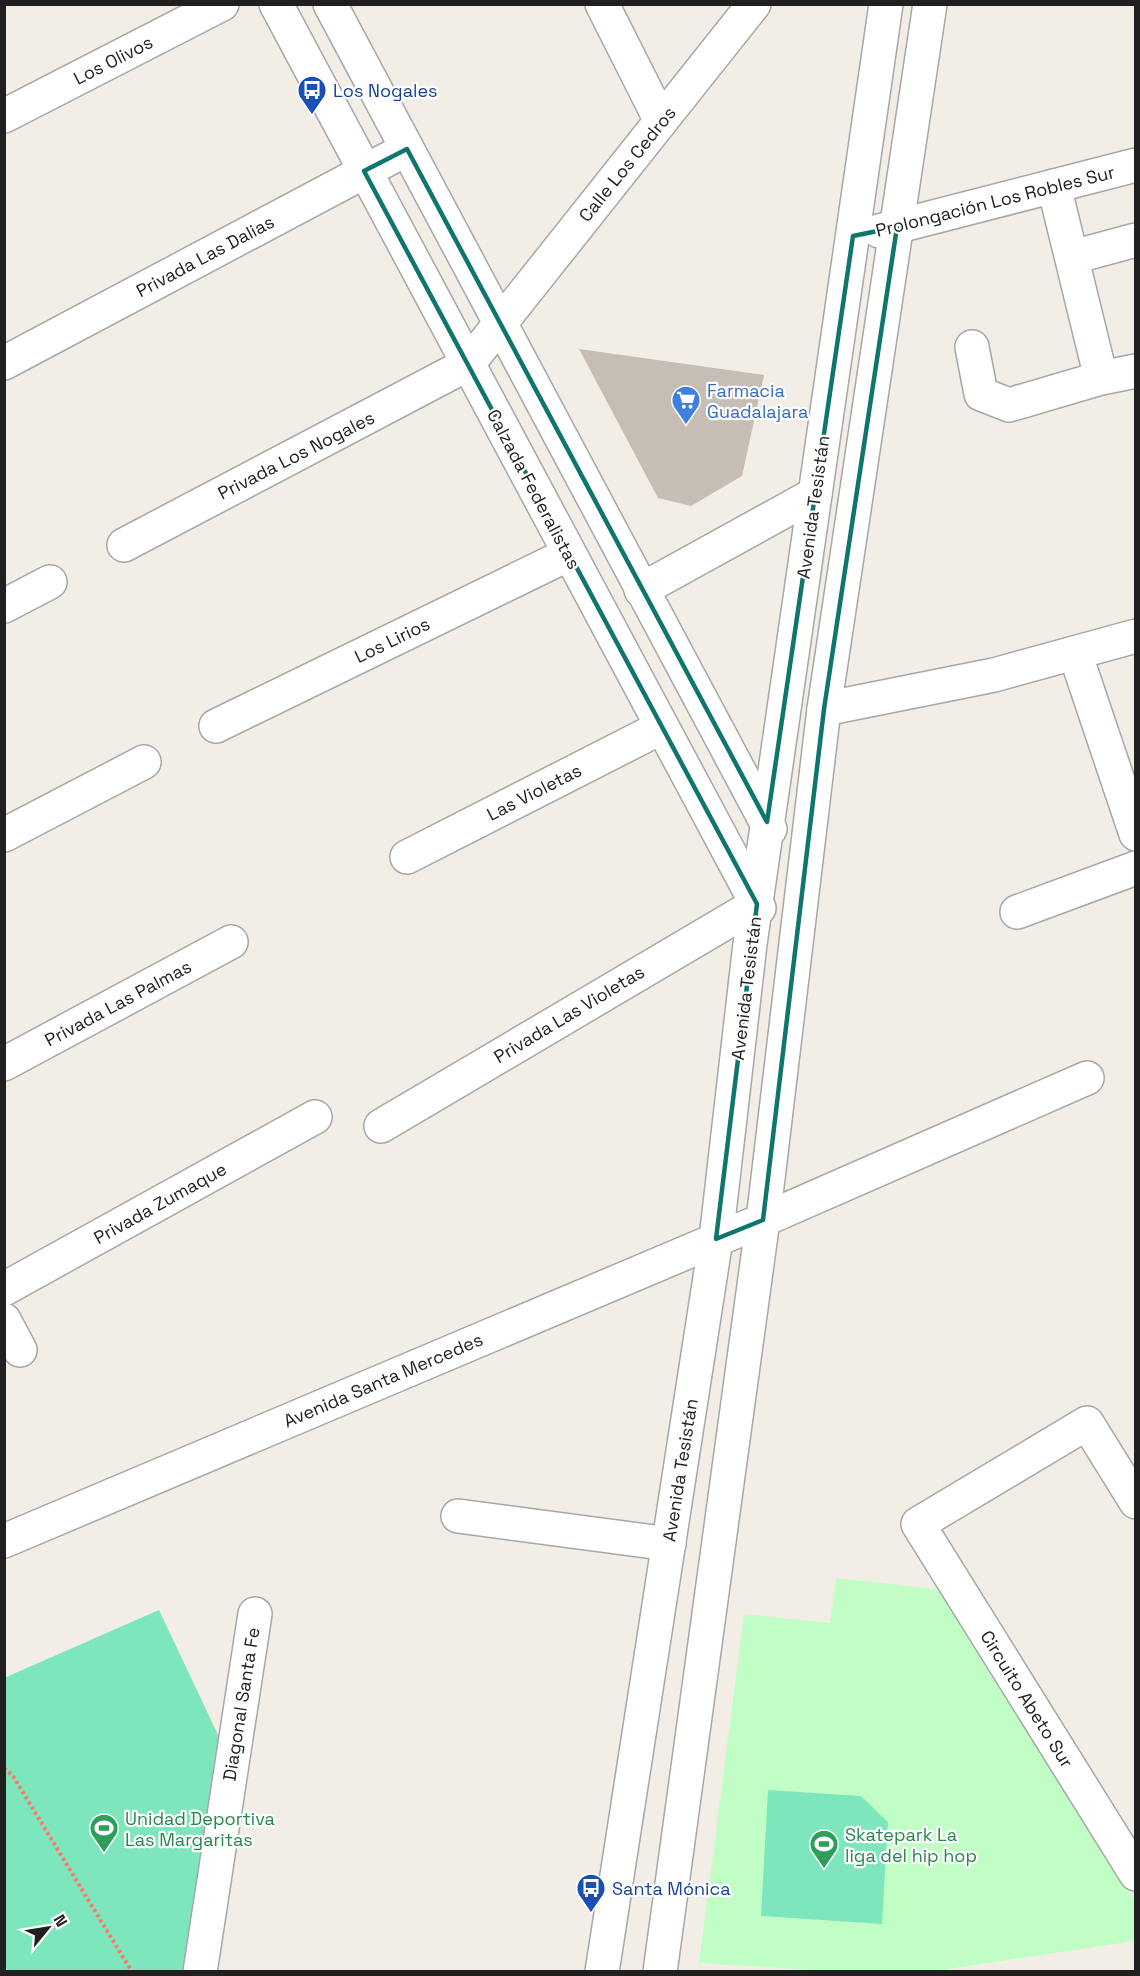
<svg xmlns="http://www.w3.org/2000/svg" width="1140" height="1976" viewBox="0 0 1140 1976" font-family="'Space Grotesk',sans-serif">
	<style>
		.park { fill: #c1fec5 }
		.pitch { fill: #7ee6bd }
		.building { fill: #c6bdb5 }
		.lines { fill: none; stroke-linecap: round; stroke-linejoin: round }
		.minor-casing { stroke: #a7a7a7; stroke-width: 36 }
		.path { stroke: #ff776a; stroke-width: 4; stroke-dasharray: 3 3; stroke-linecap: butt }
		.minor { stroke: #fff; stroke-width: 33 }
		.marked { fill: none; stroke: #0f766e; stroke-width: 4.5; stroke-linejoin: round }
		.labels { text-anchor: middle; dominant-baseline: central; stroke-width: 4.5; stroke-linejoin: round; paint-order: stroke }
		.street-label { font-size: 18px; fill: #202020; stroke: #fff }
		.transit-label { font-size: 18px; fill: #164399; stroke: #fff; text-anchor: start }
		.shop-label { font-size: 18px; fill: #366cbe; stroke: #fff; text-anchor: start }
		.leisure-label { font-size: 18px; fill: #27864d; stroke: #fff; text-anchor: start }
	</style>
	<rect width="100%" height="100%" fill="#f2eee6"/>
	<path class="park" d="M 836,1578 L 943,1590 L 1135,1901 L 1135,1941 L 935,1971 L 824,1971 L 699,1963 L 744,1614 L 830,1623 Z"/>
	<g class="pitch">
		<path d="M 159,1610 L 219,1737 L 188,1971 L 5,1971 L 4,1678 Z"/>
		<path d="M 768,1790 L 861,1796 L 888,1822 L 882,1924 L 761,1916 Z"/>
	</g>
	<path class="building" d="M 579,349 L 764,375 L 742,476 L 691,506 L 658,498 Z"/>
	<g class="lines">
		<g class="minor-casing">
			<g id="minor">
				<path d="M 276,4 L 759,908"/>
				<path d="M 330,4 L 770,829"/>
				<path d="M 602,4 L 661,121"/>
				<path d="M 4,116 L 222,4"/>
				<path d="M 1054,186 L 1101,378"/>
				<path d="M 879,231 L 1136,165"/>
				<path d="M 1073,257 L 1136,240"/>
				<path d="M 972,347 L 981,394 L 1009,405 L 1101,378 L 1136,371"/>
				<path d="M 4,363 L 407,149"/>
				<path d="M 124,545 L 468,364 L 754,4"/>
				<path d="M 641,590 L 815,494"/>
				<path d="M 4,606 L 50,582"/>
				<path d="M 1075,653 L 1136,834"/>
				<path d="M 824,709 L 994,675 L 1136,636"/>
				<path d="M 216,726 L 569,554"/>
				<path d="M 4,835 L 144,762"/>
				<path d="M 407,857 L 662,727"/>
				<path d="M 1017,912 L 1136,868"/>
				<path d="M 4,1064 L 231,942"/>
				<path d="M 381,1126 L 757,904"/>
				<path d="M 4,1289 L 315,1117"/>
				<path d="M 4,1320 L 20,1350"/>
				<path d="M 1136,1502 L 1087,1423 L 918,1524 L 1136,1874"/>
				<path d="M 458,1516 L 669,1544"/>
				<path d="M 4,1541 L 763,1220 L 1087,1078"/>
				<path d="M 200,1972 L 255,1614"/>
				<path d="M 602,1972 L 716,1239 L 750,944 L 886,4"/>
				<path d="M 660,1972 L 763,1220 L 824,709 L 930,4"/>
			</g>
		</g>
		<path class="path" d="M 4,1768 L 13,1776 L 132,1972"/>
		<use href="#minor" class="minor"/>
	</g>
	<path class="marked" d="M 407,149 L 767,822 L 853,236 L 897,227 L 824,709 L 763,1220 L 716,1239 L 757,904 L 364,171 Z"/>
	<defs>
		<g id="bus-pin" transform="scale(1.5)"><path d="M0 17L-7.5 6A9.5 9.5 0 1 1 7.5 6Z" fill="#1a4fb4" stroke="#fff"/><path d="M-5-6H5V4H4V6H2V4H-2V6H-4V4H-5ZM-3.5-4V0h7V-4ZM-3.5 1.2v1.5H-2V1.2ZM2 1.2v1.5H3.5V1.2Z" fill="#fff"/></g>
		<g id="supermarket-pin" transform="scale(1.5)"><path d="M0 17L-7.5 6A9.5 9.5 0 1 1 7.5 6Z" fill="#3f7fe0" stroke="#fff"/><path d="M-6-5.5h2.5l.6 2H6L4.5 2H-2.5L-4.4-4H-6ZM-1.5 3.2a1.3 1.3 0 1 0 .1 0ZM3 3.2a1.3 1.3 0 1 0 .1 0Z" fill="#fff"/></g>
		<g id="stadium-pin" transform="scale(1.5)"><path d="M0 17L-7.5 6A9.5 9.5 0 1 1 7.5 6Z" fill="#2e9e5b" stroke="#fff"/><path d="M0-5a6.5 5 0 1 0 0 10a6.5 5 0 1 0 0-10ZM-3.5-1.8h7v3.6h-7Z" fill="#fff"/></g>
	</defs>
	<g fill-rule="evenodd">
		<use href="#bus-pin" x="312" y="90"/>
		<use href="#supermarket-pin" x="686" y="400"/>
		<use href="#stadium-pin" x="104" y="1828"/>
		<use href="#stadium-pin" x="824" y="1844"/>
		<use href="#bus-pin" x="591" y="1888"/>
	</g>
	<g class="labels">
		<g class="street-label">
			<text transform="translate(113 60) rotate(-27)">Los Olivos</text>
			<text transform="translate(627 164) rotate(-51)">Calle Los Cedros</text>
			<text transform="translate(995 201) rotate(-14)">Prolongación Los Robles Sur</text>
			<text transform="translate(205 256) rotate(-28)">Privada Las Dalias</text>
			<text transform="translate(296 455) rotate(-27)">Privada Los Nogales</text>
			<text transform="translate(534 489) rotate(62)">Calzada Federalistas</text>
			<text transform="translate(813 507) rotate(-82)">Avenida Tesistán</text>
			<text transform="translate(392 640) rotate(-26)">Los Lirios</text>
			<text transform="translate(534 792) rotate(-27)">Las Violetas</text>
			<text transform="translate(746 988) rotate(-83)">Avenida Tesistán</text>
			<text transform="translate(118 1003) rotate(-28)">Privada Las Palmas</text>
			<text transform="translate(569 1014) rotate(-31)">Privada Las Violetas</text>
			<text transform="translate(160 1203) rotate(-29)">Privada Zumaque</text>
			<text transform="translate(383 1380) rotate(-23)">Avenida Santa Mercedes</text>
			<text transform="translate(680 1470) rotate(-81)">Avenida Tesistán</text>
			<text transform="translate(1027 1699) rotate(58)">Circuito Abeto Sur</text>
			<text transform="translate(241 1704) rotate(-81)">Diagonal Santa Fe</text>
		</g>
		<g class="transit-label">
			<text x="333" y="90">Los Nogales</text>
			<text x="612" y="1888">Santa Mónica</text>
		</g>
		<g class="shop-label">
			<text x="707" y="390">Farmacia<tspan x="707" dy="21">Guadalajara</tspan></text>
		</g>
		<g class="leisure-label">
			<text x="125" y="1818">Unidad Deportiva<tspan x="125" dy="21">Las Margaritas</tspan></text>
			<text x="845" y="1834">Skatepark La<tspan x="845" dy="21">liga del hip hop</tspan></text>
		</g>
	</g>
	<rect width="1140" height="1976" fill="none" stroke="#202020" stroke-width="12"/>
	<g transform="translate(48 1928) rotate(60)" stroke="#ffffff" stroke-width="4.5" paint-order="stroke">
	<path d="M0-4.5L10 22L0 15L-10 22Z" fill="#202020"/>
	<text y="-9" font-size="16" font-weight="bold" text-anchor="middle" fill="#202020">N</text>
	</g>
</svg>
